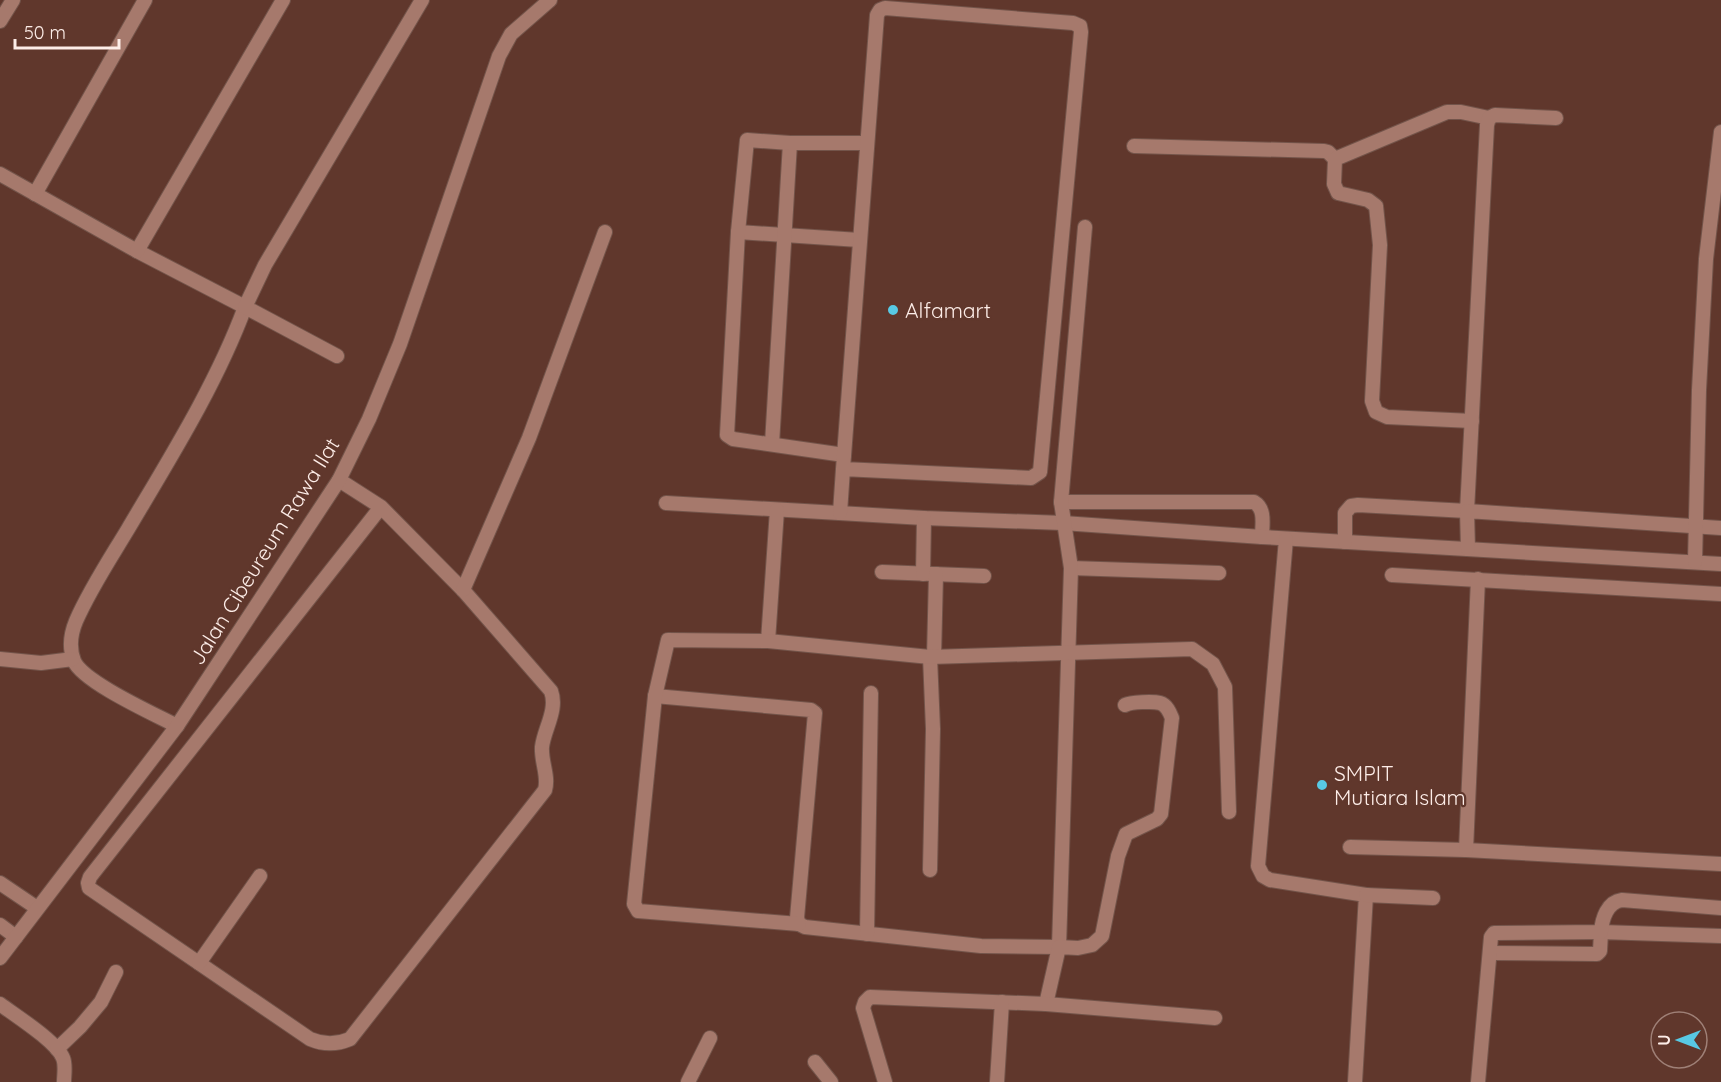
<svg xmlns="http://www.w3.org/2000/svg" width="1721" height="1082" viewBox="0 0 1721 1082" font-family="Quicksand,sans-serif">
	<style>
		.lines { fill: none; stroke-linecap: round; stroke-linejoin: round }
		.minor-casing { stroke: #73544a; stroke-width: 16 }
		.minor { stroke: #a6796c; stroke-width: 14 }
		.poi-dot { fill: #58c9e4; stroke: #60372c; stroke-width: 2 }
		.labels { text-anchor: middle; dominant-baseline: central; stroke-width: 4.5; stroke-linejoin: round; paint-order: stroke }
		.poi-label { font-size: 21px; fill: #fdede8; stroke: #60372c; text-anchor: start }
		.street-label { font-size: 21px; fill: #fdede8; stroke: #60372c }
	</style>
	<rect width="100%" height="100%" fill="#60372c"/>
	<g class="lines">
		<g class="minor-casing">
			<g id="minor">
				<path d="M 0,21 L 13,0"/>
				<path d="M 1134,146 L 1324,151 L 1328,152 L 1335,159"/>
				<path d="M 0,174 L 137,251 L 245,307 C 216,385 170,458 128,529 C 110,559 90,589 76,621 C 71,633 69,648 74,661 C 83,682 154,714 177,726"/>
				<path d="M 35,194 L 145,0"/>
				<path d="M 738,232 L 859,240"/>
				<path d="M 137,251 L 283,0"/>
				<path d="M 337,356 L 245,307 L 265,265 L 422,0"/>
				<path d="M 1472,421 L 1387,417 L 1376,412 L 1372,401 L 1380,245 L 1376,206 L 1368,200 L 1338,193 L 1334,184 L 1335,159 L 1447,112 L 1461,112 L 1489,118"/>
				<path d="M 772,444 L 790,143"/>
				<path d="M 844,455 L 733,439 L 727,435 L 738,232 L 747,140 L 790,143 L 866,143"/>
				<path d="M 339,480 L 381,507 L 463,590 L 551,691 C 558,710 544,729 542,747 C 541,762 549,776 545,790 L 350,1039 C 336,1045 324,1045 310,1039 L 89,888 L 88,883 L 90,877 L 381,507"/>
				<path d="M 1061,502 L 1254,502 C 1266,509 1262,525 1262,537"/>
				<path d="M 666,503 L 924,518 L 1063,523 L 1262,537 L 1721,564"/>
				<path d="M 840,513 L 843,469 L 877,15 L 880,10 L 885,8 L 1073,23 L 1080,26 L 1081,32 L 1040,472 L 1031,478 L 843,469"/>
				<path d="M 1286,539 L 1258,866 L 1263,876 L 1270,880 L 1366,895 L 1355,1082"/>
				<path d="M 1345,542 L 1345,513 L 1351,506 L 1358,505 L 1467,511 L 1487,125 L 1489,118 L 1495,115 L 1556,118"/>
				<path d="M 1468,549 L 1467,511 L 1721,528"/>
				<path d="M 1695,562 L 1699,390 L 1706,259 L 1721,132"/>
				<path d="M 1071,568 L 1219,573"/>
				<path d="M 882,572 L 984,576"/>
				<path d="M 923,574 L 924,518"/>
				<path d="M 1392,575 L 1721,594"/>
				<path d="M 463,590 L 529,438 L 605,232"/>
				<path d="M 768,641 L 777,510"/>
				<path d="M 930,657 L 933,729 L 930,870"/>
				<path d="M 934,657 L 936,574"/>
				<path d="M 0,659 L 41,663 L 73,659"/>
				<path d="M 655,696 L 811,710 L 815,713 L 797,918 L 799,924 L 805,927 L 981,946 L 1059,947 L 1071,568 L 1061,502 L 1085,227"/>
				<path d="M 1350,847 L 1466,850 L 1721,864"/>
				<path d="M 1466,850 L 1478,579"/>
				<path d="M 0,883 L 37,908"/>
				<path d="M 1366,895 L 1433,898"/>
				<path d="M 799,924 L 638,911 L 634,904 L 655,696 L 668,640 L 768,641 L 930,657 L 1192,649 L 1213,664 L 1225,687 L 1229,812"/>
				<path d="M 0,925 L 16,937"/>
				<path d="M 867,934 L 871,693"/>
				<path d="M 1490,953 L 1597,954 L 1600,951 L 1601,932 L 1721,936"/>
				<path d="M 0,958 L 177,726 L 339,480 L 369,419 L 400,344 L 499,56 L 511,34 L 550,0"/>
				<path d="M 199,963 L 260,876"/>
				<path d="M 0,1004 C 16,1016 56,1041 63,1058 C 66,1065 64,1075 64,1082"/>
				<path d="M 1046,1004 L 1059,947 L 1078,948 L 1092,945 L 1102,936 L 1118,856 L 1126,834 L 1157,819 L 1161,814 L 1172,718 C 1170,713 1167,705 1160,703 C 1153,701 1131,702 1125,705"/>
				<path d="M 57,1049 L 80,1027 L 101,1002 L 116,972"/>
				<path d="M 815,1062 L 831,1082"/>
				<path d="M 688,1082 L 710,1038"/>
				<path d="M 885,1082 L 863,1008 L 865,1002 L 870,997 L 1046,1004 L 1215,1018"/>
				<path d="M 997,1082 L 1002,1002"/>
				<path d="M 1478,1082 L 1491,937 L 1494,933 L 1601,932 C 1602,919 1607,902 1622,900 L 1721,908"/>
			</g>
		</g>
		<use href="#minor" class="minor"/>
	</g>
	<g class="poi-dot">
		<circle cx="893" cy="310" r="6"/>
		<circle cx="1322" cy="785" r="6"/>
	</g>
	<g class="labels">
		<g class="poi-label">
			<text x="905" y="310">Alfamart</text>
			<text x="1334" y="773">SMPIT<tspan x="1334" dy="24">Mutiara Islam</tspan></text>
		</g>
		<g class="street-label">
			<text transform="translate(264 551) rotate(-58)">Jalan Cibeureum Rawa Ilat</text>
		</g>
	</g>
	<g transform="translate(1679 1040) rotate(270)"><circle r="28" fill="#60372c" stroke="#9f8077" stroke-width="1.5"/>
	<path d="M0-4.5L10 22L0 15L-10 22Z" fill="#58c9e4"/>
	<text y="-9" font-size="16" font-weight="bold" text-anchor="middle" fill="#fdede8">U</text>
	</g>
	<path d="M15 39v9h104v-9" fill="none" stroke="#fdede8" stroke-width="3"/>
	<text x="24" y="39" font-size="18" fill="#fdede8" stroke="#60372c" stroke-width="4.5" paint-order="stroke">50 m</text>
</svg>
